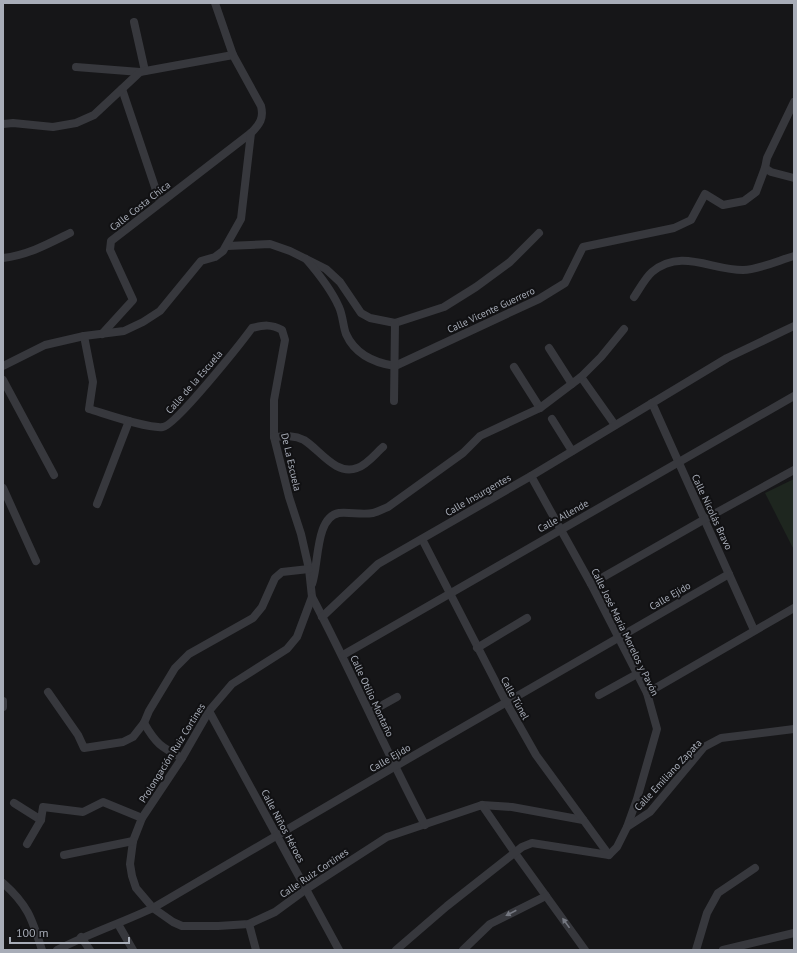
<svg xmlns="http://www.w3.org/2000/svg" width="797" height="953" viewBox="0 0 797 953" font-family="'PT Sans',sans-serif">
	<style>
		.green { fill: #1e261f }
		.lines { fill: none; stroke-linecap: round; stroke-linejoin: round }
		.minor { stroke: #37383d; stroke-width: 8 }
		.oneway { fill: #757881 }
		.labels { text-anchor: middle; dominant-baseline: central; stroke-width: 4; stroke-linejoin: round; paint-order: stroke }
		.street-label { font-size: 10px; fill: #a8adb8; stroke: #111113 }
	</style>
	<rect width="100%" height="100%" fill="#161618"/>
	<path class="green" d="M 794,479 L 794,550 L 765,493 Z"/>
	<g class="lines">
		<g class="minor">
			<path d="M 134,22 L 145,71"/>
			<path d="M 76,67 L 140,72"/>
			<path d="M 122,89 L 160,202"/>
			<path d="M 3,124 L 13,123 L 53,127 L 76,123 L 94,115 L 140,72 L 233,55"/>
			<path d="M 765,168 L 771,172 L 794,178"/>
			<path d="M 227,246 L 270,244 L 290,251 L 326,269 L 340,282 L 361,313 L 370,318 L 395,323 L 444,307 L 476,287 L 510,262 L 539,233"/>
			<path d="M 3,258 C 28,255 48,244 70,233"/>
			<path d="M 306,259 C 319,274 331,289 339,307 C 343,316 343,326 346,334 C 355,354 375,363 395,366 L 539,299 L 565,283 L 583,247 L 674,228 L 691,220 L 705,194 L 723,205 L 744,201 L 756,192 L 765,168 L 767,158 L 794,102"/>
			<path d="M 634,297 C 639,290 645,278 652,272 C 681,248 711,270 743,270 C 758,270 780,260 794,256"/>
			<path d="M 102,334 L 133,300 L 110,250 L 111,241 L 251,133 C 260,124 264,118 261,106 L 233,55 L 215,3"/>
			<path d="M 84,336 L 93,382 L 89,409 C 106,414 148,429 163,427 C 175,426 241,343 252,328 C 264,325 271,324 282,330 L 285,340 L 274,400 L 274,437 L 289,497 L 301,534 L 309,569 L 312,597 L 297,637 L 287,649 L 232,684 L 209,711 L 182,758 L 142,818 L 133,841 L 130,864 L 132,876 L 136,888 L 153,908 L 173,922 L 182,926 L 218,926 L 249,924 L 275,912 L 305,890 L 387,837 L 482,805 L 512,807 L 583,820"/>
			<path d="M 549,348 L 572,384"/>
			<path d="M 3,366 L 45,345 L 84,336 L 124,331 L 143,322 L 160,311 L 201,261 L 215,257 L 223,251 L 241,219 L 251,133"/>
			<path d="M 514,367 L 540,408"/>
			<path d="M 581,377 L 615,425"/>
			<path d="M 3,380 L 54,475"/>
			<path d="M 394,401 L 395,323"/>
			<path d="M 652,403 L 754,630"/>
			<path d="M 552,419 L 572,451"/>
			<path d="M 274,437 C 285,436 294,435 304,440 C 320,450 336,476 357,468 C 367,465 375,454 383,447"/>
			<path d="M 531,476 L 591,584 L 647,693 L 657,729 L 637,799 L 627,827"/>
			<path d="M 3,488 L 36,561"/>
			<path d="M 97,504 L 129,421"/>
			<path d="M 422,539 L 506,702 L 536,755 L 609,855"/>
			<path d="M 312,584 C 319,565 315,517 339,513 C 350,512 362,515 373,513 C 378,512 383,509 388,507 L 463,453 L 480,436 L 540,408 L 581,377 L 601,357 L 624,329"/>
			<path d="M 591,584 L 705,519 L 794,470"/>
			<path d="M 312,597 C 352,672 385,750 425,825"/>
			<path d="M 322,617 L 378,564 L 531,476 L 727,358 L 794,326"/>
			<path d="M 477,648 L 527,618"/>
			<path d="M 343,655 L 794,396"/>
			<path d="M 48,692 L 78,735 L 84,748 L 123,742 L 133,737 L 144,723 L 149,711 L 175,668 L 189,654 L 253,618 L 262,607 L 275,578 L 282,572 L 309,569"/>
			<path d="M 647,693 L 794,608"/>
			<path d="M 599,695 L 637,674"/>
			<path d="M 3,701 L 3,707"/>
			<path d="M 209,711 L 339,950"/>
			<path d="M 370,712 L 397,697"/>
			<path d="M 144,723 C 156,744 161,747 182,758"/>
			<path d="M 14,803 L 41,820"/>
			<path d="M 482,805 L 515,853 L 585,950"/>
			<path d="M 27,844 L 41,820 L 43,807 L 83,812 L 103,802 L 142,818"/>
			<path d="M 64,855 L 133,841"/>
			<path d="M 3,883 C 28,905 32,919 42,950"/>
			<path d="M 118,924 L 133,950"/>
			<path d="M 249,924 L 256,950"/>
			<path d="M 81,937 L 90,950"/>
			<path d="M 57,950 C 88,934 121,923 153,908 L 394,767 L 729,574"/>
			<path d="M 396,950 L 447,906 L 522,847 L 532,843 L 609,855 L 617,847 L 627,827 L 650,812 L 704,747 L 721,738 L 794,729"/>
			<path d="M 463,950 L 490,924 L 546,896"/>
			<path d="M 696,950 L 707,913 L 718,893 L 755,868"/>
			<path d="M 723,950 L 794,933"/>
		</g>
	</g>
	<defs><path id="oneway-solid" d="M-6-.8H1V-3.2L6.5 0L1 3.2V.8H-6Z"/></defs>
	<g class="oneway">
		<use href="#oneway-solid" transform="translate(511 913) rotate(153)"/>
		<use href="#oneway-solid" transform="translate(566 923) rotate(-126)"/>
	</g>
	<g class="labels">
		<g class="street-label">
			<text transform="translate(140 206) rotate(-38)">Calle Costa Chica</text>
			<text transform="translate(491 310) rotate(-25)">Calle Vicente Guerrero</text>
			<text transform="translate(194 382) rotate(-49)">Calle de la Escuela</text>
			<text transform="translate(291 462) rotate(77)">De La Escuela</text>
			<text transform="translate(478 495) rotate(-30)">Calle Insurgentes</text>
			<text transform="translate(712 512) rotate(65)">Calle Nicolás Bravo</text>
			<text transform="translate(563 516) rotate(-29)">Calle Allende</text>
			<text transform="translate(670 596) rotate(-30)">Calle Ejido</text>
			<text transform="translate(625 632) rotate(64)">Calle José María Morelos y Pavón</text>
			<text transform="translate(372 696) rotate(65)">Calle Otilio Montaño</text>
			<text transform="translate(515 698) rotate(61)">Calle Túnel</text>
			<text transform="translate(172 753) rotate(-58)">Prolongación Ruiz Cortines</text>
			<text transform="translate(390 758) rotate(-30)">Calle Ejido</text>
			<text transform="translate(668 775) rotate(-47)">Calle Emiliano Zapata</text>
			<text transform="translate(283 826) rotate(62)">Calle Niños Héroes</text>
			<text transform="translate(314 873) rotate(-34)">Calle Ruiz Cortines</text>
		</g>
	</g>
	<rect width="797" height="953" fill="none" stroke="#a8adb8" stroke-width="8"/>
	<path d="M10 937v6h119v-6" fill="none" stroke="#a8adb8" stroke-width="2"/>
	<text x="16" y="937" font-size="12" fill="#a8adb8" stroke="#111113" stroke-width="3" paint-order="stroke">100 m</text>
</svg>
